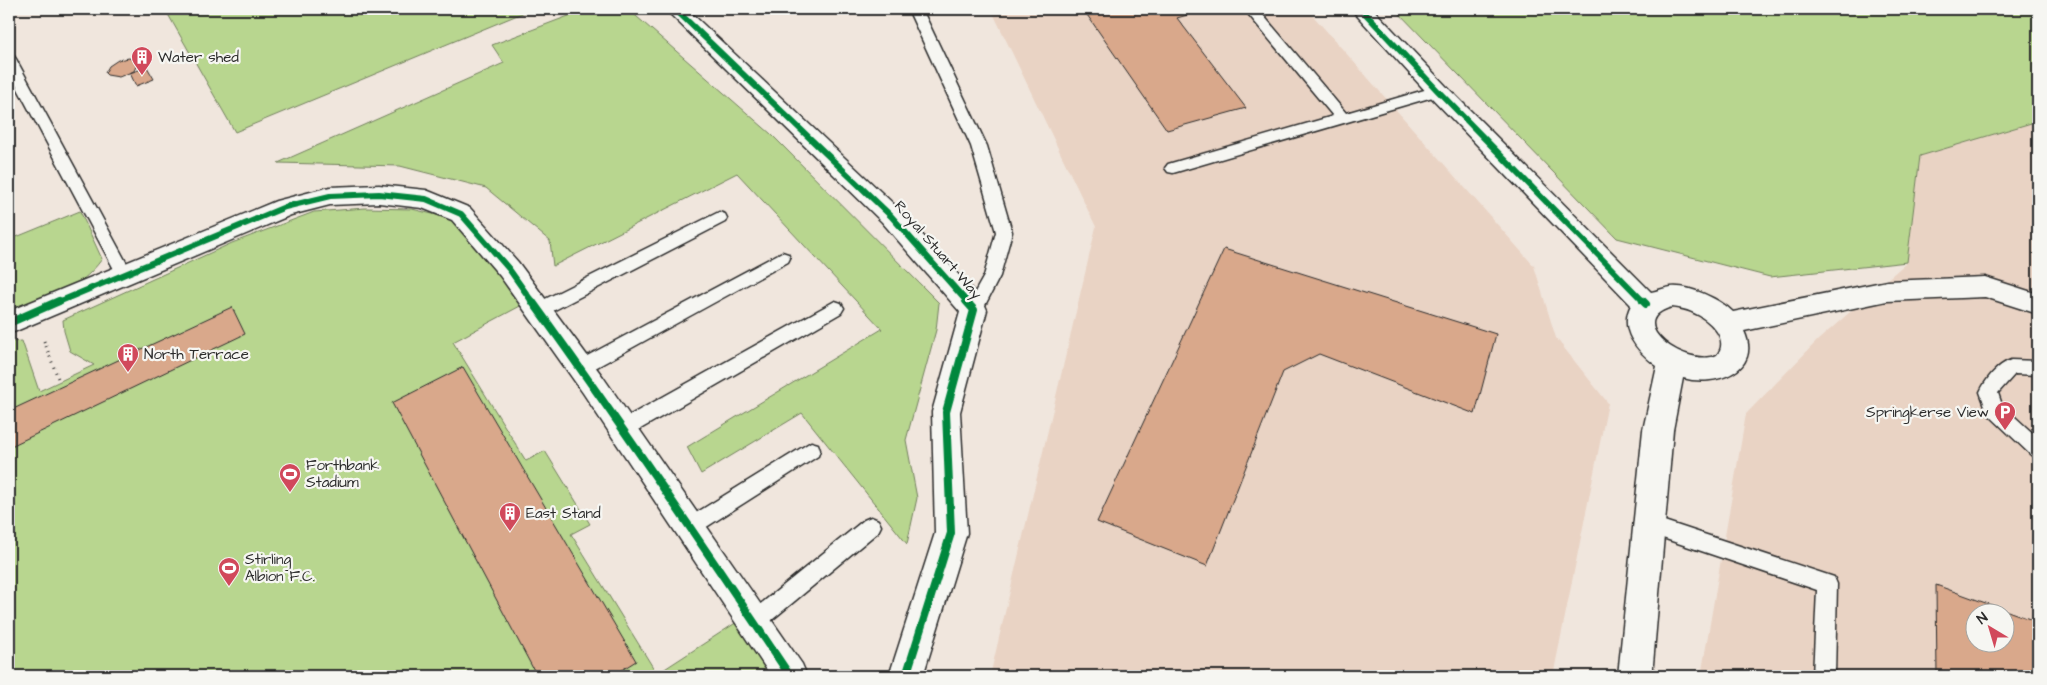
<svg xmlns="http://www.w3.org/2000/svg" width="2047" height="685" viewBox="0 0 2047 685" font-family="'Architects Daughter',sans-serif">
	<style>
		.built { fill: #e9d3c4; fill-rule: evenodd }
		.green { fill: #b8d68f; stroke: #72805d }
		.building { fill: #d9a88b; stroke: #2b2b2b; fill-rule: evenodd }
		.lines { fill: none; stroke-linecap: round; stroke-linejoin: round }
		.lane-casing { stroke: #2b2b2b; stroke-width: 3 }
		.street-casing { stroke: #2b2b2b; stroke-width: 3 }
		.path { stroke: #2b2b2b; stroke-width: 3; stroke-dasharray: 1 4.5; stroke-linecap: butt }
		.lane { fill: #f6f6f2; fill-rule: evenodd }
		.street { fill: #f6f6f2; fill-rule: evenodd }
		.cycleway-far1-casing { stroke: #f6f6f2; stroke-width: 9 }
		.cycleway-casing { stroke: #f6f6f2; stroke-width: 11 }
		.cycleway-far1 { stroke: #00873e; stroke-width: 6 }
		.cycleway { stroke: #00873e; stroke-width: 8 }
		.labels { text-anchor: middle; dominant-baseline: central; stroke-width: 4.5; stroke-linejoin: round; paint-order: stroke }
		.poi-label { font-size: 15px; fill: #2b2b2b; stroke: #f6f6f2; text-anchor: start }
		.street-label { font-size: 15px; fill: #2b2b2b; stroke: #f6f6f2 }
	</style>
	<rect width="100%" height="100%" fill="#f0e6dd"/>
	<filter id="ink" filterUnits="userSpaceOnUse"><feTurbulence type="fractalNoise" baseFrequency=".02" numOctaves="2"/><feDisplacementMap in="SourceGraphic" scale="10" xChannelSelector="R" yChannelSelector="G"/><feConvolveMatrix kernelMatrix="1 2 1 2 8 2 1 2 1" color-interpolation-filters="sRGB"/></filter>
	<g filter="url(#ink)">
		<g class="built">
			<path d="M 991,9 L 1307,9 L 1534,266 L 1556,338 L 1608,403 L 1553,676 L 990,676 L 1096,227 Z"/>
			<path d="M 2038,121 L 2038,676 L 1701,676 L 1746,414 L 1817,341 L 1907,262 L 1920,156 ZM 1974,612 L 2004,612 L 2004,642 L 1974,642 Z"/>
		</g>
		<g class="green">
			<path d="M 165,9 L 532,9 L 235,132 Z"/>
			<path d="M 587,9 L 628,9 L 771,134 L 939,303 L 936,330 L 906,440 L 917,498 L 907,544 L 802,413 L 701,474 L 687,447 L 882,329 L 737,173 L 553,266 L 550,241 L 486,188 L 400,166 L 278,163 L 504,63 L 492,45 Z"/>
			<path d="M 1395,9 L 2038,9 L 2038,121 L 1920,156 L 1907,262 L 1770,277 L 1617,238 Z"/>
			<path d="M 365,208 L 412,209 L 457,220 L 524,304 L 453,342 L 526,461 L 545,451 L 590,524 L 571,534 L 657,674 L 737,622 L 771,676 L 9,676 L 9,342 L 22,341 L 39,391 L 94,365 L 70,351 L 64,331 L 63,320 L 232,243 L 314,212 Z"/>
			<path d="M 80,211 L 102,259 C 78,292 45,301 9,315 L 9,240 Z"/>
		</g>
		<g class="building">
			<path d="M 1083,9 L 1208,9 L 1177,18 L 1246,108 L 1167,130 Z"/>
			<path d="M 129,58 L 138,62 L 134,71 L 119,77 L 107,75 L 105,73 L 109,66 L 118,60 Z"/>
			<path d="M 147,67 L 154,79 L 136,86 L 130,73 Z"/>
			<path d="M 1224,249 L 1496,334 L 1475,414 L 1319,354 L 1283,372 L 1207,566 L 1097,522 Z"/>
			<path d="M 232,307 L 245,334 L 9,447 L 9,411 Z"/>
			<path d="M 463,367 L 636,661 L 612,676 L 537,676 L 392,403 Z"/>
			<path d="M 1936,585 L 2038,622 L 2038,676 L 1937,676 ZM 1974,612 L 2004,612 L 2004,642 L 1974,642 Z"/>
		</g>
		<g class="lines">
			<g class="lane-casing">
				<g id="lane">
					<path d="M 908,9 L 922,9 L 987,146 L 1012,232 L 1000,276 L 980,315 L 974,317 L 968,315 L 965,310 L 984,276 L 996,232 L 971,146 Z"/>
					<path d="M 1244,9 L 1258,9 L 1346,113 L 1438,86 L 1443,88 L 1445,91 L 1443,94 L 1173,173 L 1168,172 L 1165,168 L 1168,164 L 1333,116 Z"/>
					<path d="M 9,55 L 14,56 L 16,59 L 132,273 L 130,277 L 124,279 L 118,277 L 116,273 L 9,72 Z"/>
					<path d="M 719,212 L 725,214 L 727,218 L 725,222 L 545,315 L 539,317 L 533,315 L 530,310 L 533,305 Z"/>
					<path d="M 782,252 L 788,254 L 790,258 L 788,262 L 586,373 L 580,375 L 574,373 L 571,368 L 574,363 Z"/>
					<path d="M 835,301 L 841,303 L 844,308 L 841,313 L 630,435 L 623,437 L 616,435 L 614,429 L 616,423 Z"/>
					<path d="M 2011,360 L 2038,361 L 2038,375 L 2015,374 L 1998,393 L 2002,405 L 2038,438 L 2038,457 L 2031,455 L 1988,414 L 1980,392 C 1986,379 1997,365 2011,360 Z"/>
					<path d="M 811,442 L 818,444 L 820,450 L 818,456 L 697,533 L 690,536 L 683,533 L 680,527 L 683,521 Z"/>
					<path d="M 1649,516 L 1834,577 L 1837,584 L 1835,676 L 1813,676 L 1817,590 L 1642,531 L 1639,525 L 1642,519 Z"/>
					<path d="M 871,517 L 878,520 L 881,526 L 878,532 L 761,629 L 754,632 L 747,629 L 744,622 L 747,615 L 864,520 Z"/>
				</g>
			</g>
			<g class="street-casing">
				<g id="street">
					<path d="M 665,9 L 687,9 L 900,210 L 984,303 L 987,310 L 960,412 L 967,533 L 923,676 L 889,676 L 935,533 L 932,412 L 960,312 L 882,222 Z"/>
					<path d="M 1351,9 L 1373,9 L 1446,86 L 1651,292 C 1657,291 1664,288 1671,287 C 1689,285 1720,299 1733,312 L 1887,281 L 1985,277 L 2038,294 L 2038,314 L 1985,297 L 1887,301 L 1744,331 C 1763,372 1714,387 1683,378 L 1673,430 L 1652,676 L 1618,676 L 1643,430 L 1657,366 C 1638,352 1618,330 1631,305 L 1430,96 ZM 1672,307 C 1679,308 1686,309 1692,312 C 1707,318 1731,338 1717,355 C 1688,369 1620,322 1672,307 Z"/>
					<path d="M 379,185 L 426,190 L 470,208 L 518,262 L 603,377 L 802,664 L 807,676 L 771,676 L 583,393 L 500,276 L 452,220 L 422,208 L 379,203 L 330,205 L 291,215 L 9,334 L 9,311 L 276,201 L 330,187 Z"/>
				</g>
			</g>
			<path class="path" d="M 44,341 L 59,381"/>
			<use href="#lane" class="lane"/>
			<use href="#street" class="street"/>
			<g class="cycleway-far1-casing">
				<g id="cycleway-far1">
					<path d="M 675,9 L 891,216 L 968,303"/>
					<path d="M 1361,9 L 1438,91 L 1645,303"/>
					<path d="M 56,303 L 285,207 L 330,196 L 379,194 L 426,199 L 461,214 L 509,269 L 533,303"/>
				</g>
			</g>
			<g class="cycleway-casing">
				<g id="cycleway">
					<path d="M 532,301 C 621,424 706,550 790,676"/>
					<path d="M 1643,301 L 1646,304"/>
					<path d="M 9,323 L 59,301"/>
					<path d="M 906,676 L 951,533 L 946,412 L 974,310 L 966,301"/>
				</g>
			</g>
			<use href="#cycleway-far1" class="cycleway-far1"/>
			<use href="#cycleway" class="cycleway"/>
		</g>
	</g>
	<defs>
		<g id="building-pin" transform="scale(1.125)"><path d="M0 17L-7.5 6A9.5 9.5 0 1 1 7.5 6Z" fill="#d1495b" stroke="#f6f6f2"/><path d="M-4-6H4V6H1V3H-1V6H-4ZM-2.5-4.3h1.7v1.8h-1.7ZM.8-4.3h1.7v1.8H.8ZM-2.5-1h1.7V.8h-1.7ZM.8-1h1.7V.8H.8Z" fill="#fff"/></g>
		<g id="parking-pin" transform="scale(1.125)"><path d="M0 17L-7.5 6A9.5 9.5 0 1 1 7.5 6Z" fill="#d1495b" stroke="#f6f6f2"/><path d="M-3.5-5.5H1a3.5 3.5 0 0 1 0 7H-1V5.5H-3.5ZM-1-3.4V-.6H.8a1.4 1.4 0 0 0 0-2.8Z" fill="#fff"/></g>
		<g id="stadium-pin" transform="scale(1.125)"><path d="M0 17L-7.5 6A9.5 9.5 0 1 1 7.5 6Z" fill="#d1495b" stroke="#f6f6f2"/><path d="M0-5a6.5 5 0 1 0 0 10a6.5 5 0 1 0 0-10ZM-3.5-1.8h7v3.6h-7Z" fill="#fff"/></g>
	</defs>
	<g fill-rule="evenodd">
		<use href="#building-pin" x="142" y="57"/>
		<use href="#building-pin" x="128" y="354"/>
		<use href="#parking-pin" x="2005" y="412"/>
		<use href="#stadium-pin" x="290" y="474"/>
		<use href="#building-pin" x="510" y="513"/>
		<use href="#stadium-pin" x="229" y="568"/>
	</g>
	<g class="labels">
		<g class="poi-label">
			<text x="158" y="57">Water shed</text>
			<text x="144" y="354">North Terrace</text>
			<text x="1989" y="412" text-anchor="end">Springkerse View</text>
			<text x="306" y="465">Forthbank<tspan x="306" dy="17">Stadium</tspan></text>
			<text x="526" y="513">East Stand</text>
			<text x="245" y="559">Stirling<tspan x="245" dy="17">Albion F.C.</tspan></text>
		</g>
		<g class="street-label">
			<text transform="translate(938 250) rotate(49)">Royal Stuart Way</text>
		</g>
	</g>
	<rect width="2047" height="685" fill="none" stroke="#f6f6f2" stroke-width="30"/>
	<rect x="15" y="15" width="2017" height="655" fill="none" stroke="#2b2b2b" stroke-width="2" filter="url(#ink)"/>
	<g transform="translate(1990 628) rotate(322)"><circle r="24" fill="#f6f6f2" stroke="#a5a5a2"/>
	<path d="M0-4L9 19L0 12L-9 19Z" fill="#d1495b"/>
	<text y="-8" font-size="14" font-weight="bold" text-anchor="middle" fill="#2b2b2b">N</text>
	</g>
</svg>
